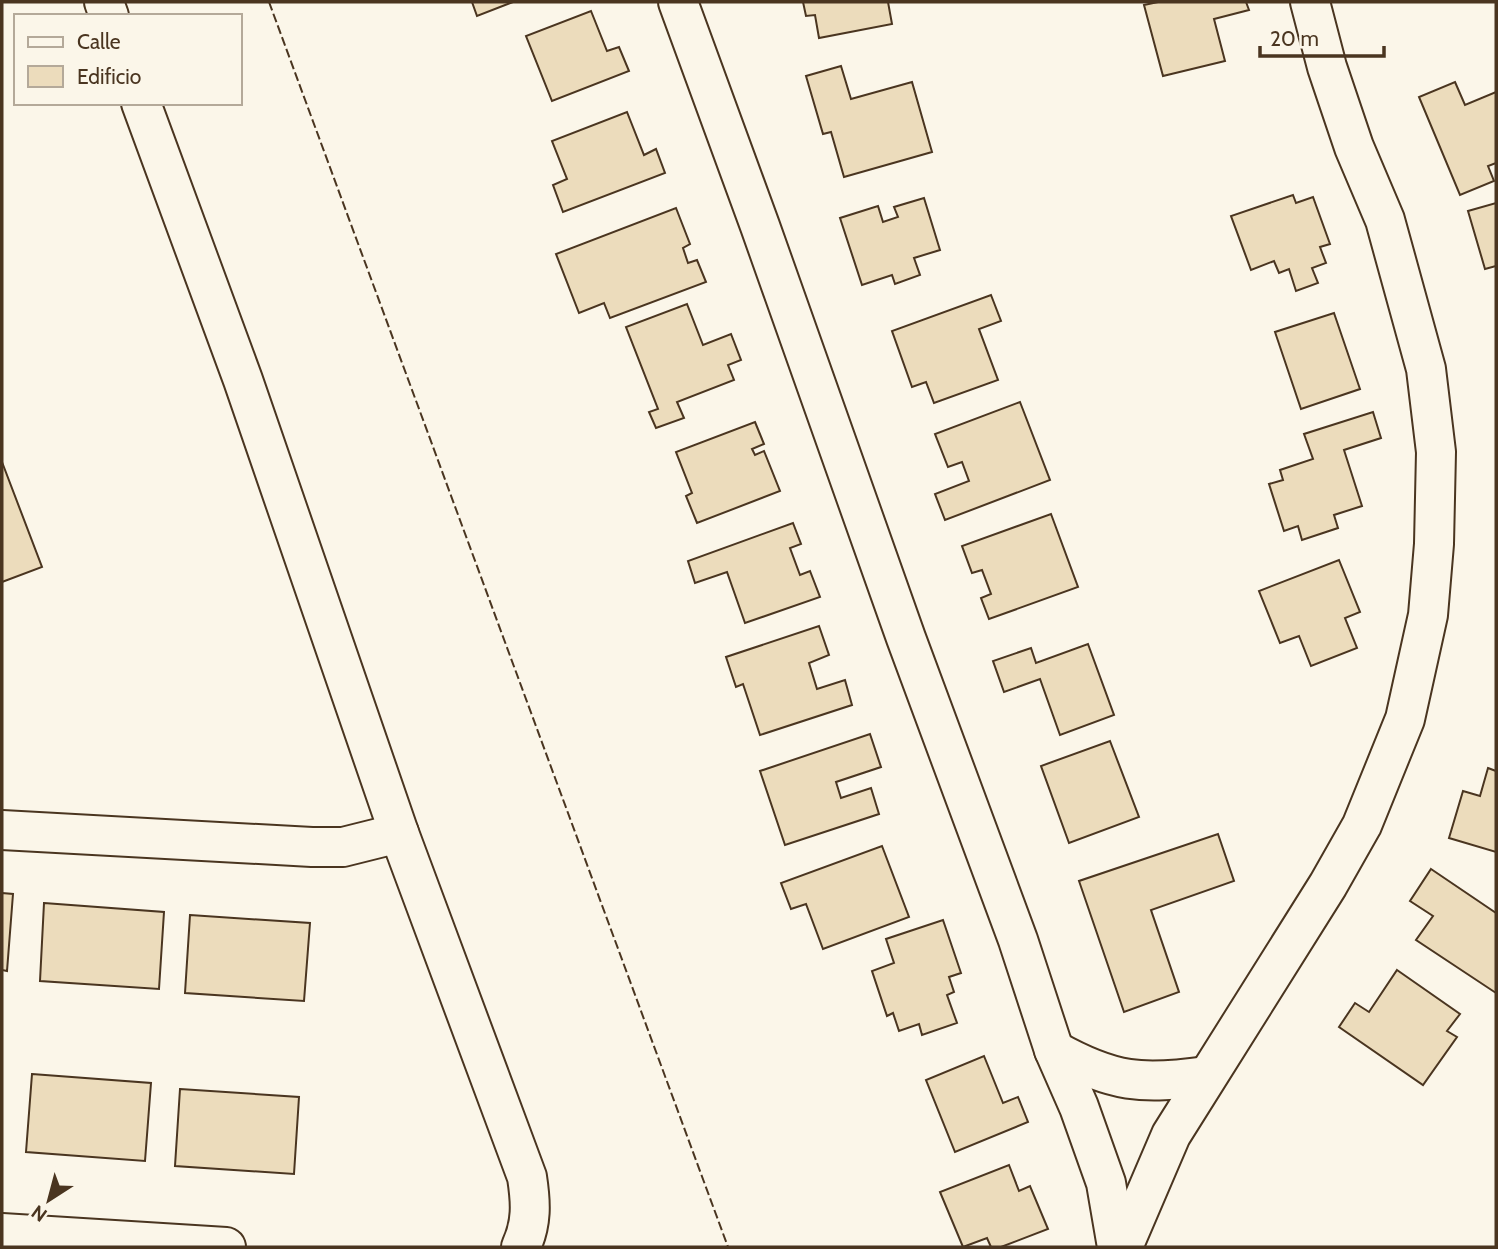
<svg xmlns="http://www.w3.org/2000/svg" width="1498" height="1249" viewBox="0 0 1498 1249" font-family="Cabin,sans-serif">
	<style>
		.building { fill: #ecdcbc; stroke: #4a3520; stroke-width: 2 }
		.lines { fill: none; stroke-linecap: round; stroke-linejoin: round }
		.minor-casing { stroke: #4a3520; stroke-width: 42 }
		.minor { stroke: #fbf6e9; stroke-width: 38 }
		.fence { stroke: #4a3520; stroke-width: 2; stroke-dasharray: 9 3.5; stroke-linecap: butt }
	</style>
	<rect width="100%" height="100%" fill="#fbf6e9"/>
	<g class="building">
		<path d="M 472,2 L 513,2 L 477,16 Z"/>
		<path d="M 803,2 L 888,2 L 892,24 L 819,38 L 815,15 L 806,16 Z"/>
		<path d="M 1158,2 L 1246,2 L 1249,10 L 1214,19 L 1225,61 L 1163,76 L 1144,5 Z"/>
		<path d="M 591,11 L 607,51 L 619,47 L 629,71 L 552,101 L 526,36 Z"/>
		<path d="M 841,66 L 851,99 L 912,82 L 932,152 L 844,177 L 831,132 L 823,134 L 806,76 Z"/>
		<path d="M 1455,82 L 1465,105 L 1496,92 L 1496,163 L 1488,166 L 1494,181 L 1460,195 L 1419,97 Z"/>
		<path d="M 627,112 L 644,155 L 656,149 L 665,173 L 563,212 L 553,185 L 567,179 L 552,141 Z"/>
		<path d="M 1293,195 L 1296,203 L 1313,197 L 1330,244 L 1320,247 L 1326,263 L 1312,268 L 1318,283 L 1296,291 L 1289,269 L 1279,273 L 1274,261 L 1251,270 L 1231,216 Z"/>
		<path d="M 924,198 L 940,250 L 914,258 L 920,275 L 895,284 L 892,275 L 862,285 L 840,218 L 878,206 L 883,222 L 898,217 L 894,207 Z"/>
		<path d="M 1496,203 L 1496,266 L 1485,269 L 1468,211 Z"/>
		<path d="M 676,208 L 690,244 L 683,248 L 688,263 L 697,260 L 706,282 L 610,318 L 604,303 L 579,313 L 556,254 Z"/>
		<path d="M 991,295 L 1001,321 L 979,329 L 998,380 L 934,403 L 926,382 L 912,387 L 892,331 Z"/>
		<path d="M 687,304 L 703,345 L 731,334 L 741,360 L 728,365 L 734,380 L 677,402 L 684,418 L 656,428 L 649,412 L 658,409 L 626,327 Z"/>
		<path d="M 1334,313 L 1360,389 L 1301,409 L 1275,332 Z"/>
		<path d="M 1020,402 L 1050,480 L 945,520 L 935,494 L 969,481 L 962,462 L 948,467 L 935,434 Z"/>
		<path d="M 1373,412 L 1381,438 L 1344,450 L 1362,506 L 1334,515 L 1338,528 L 1302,540 L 1298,526 L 1284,531 L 1269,484 L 1283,480 L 1280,470 L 1313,459 L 1304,434 Z"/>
		<path d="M 755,422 L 764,444 L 752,449 L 755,455 L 764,451 L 780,491 L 697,523 L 686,496 L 692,493 L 676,452 Z"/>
		<path d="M 2,462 L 42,567 L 2,582 Z"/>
		<path d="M 1051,514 L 1078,587 L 989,619 L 981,598 L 991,594 L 982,570 L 972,573 L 962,546 Z"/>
		<path d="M 793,523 L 801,544 L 790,548 L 800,575 L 810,571 L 820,597 L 745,623 L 727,572 L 695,583 L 688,561 Z"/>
		<path d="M 1339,560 L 1360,612 L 1345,618 L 1357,648 L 1311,666 L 1299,636 L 1280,643 L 1259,591 Z"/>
		<path d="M 819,626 L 829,655 L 809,663 L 817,689 L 845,680 L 852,705 L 760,735 L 743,684 L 736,687 L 726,657 Z"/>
		<path d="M 1088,644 L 1114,715 L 1060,735 L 1040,679 L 1004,692 L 993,661 L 1031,648 L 1036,663 Z"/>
		<path d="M 870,734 L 881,767 L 836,782 L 841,798 L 871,788 L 879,814 L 785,845 L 760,771 Z"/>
		<path d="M 1110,741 L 1139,817 L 1069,843 L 1041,766 Z"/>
		<path d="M 1488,768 L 1496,771 L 1496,852 L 1449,838 L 1463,791 L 1480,796 Z"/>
		<path d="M 1218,834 L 1234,881 L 1151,910 L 1179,992 L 1124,1012 L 1079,881 Z"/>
		<path d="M 882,846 L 909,917 L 823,949 L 806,904 L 791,909 L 781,883 Z"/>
		<path d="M 1431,869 L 1496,913 L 1496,993 L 1416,940 L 1433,916 L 1410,901 Z"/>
		<path d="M 2,893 L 13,894 L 7,971 L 2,970 Z"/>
		<path d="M 44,903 L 164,912 L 159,989 L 40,981 Z"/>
		<path d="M 190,915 L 310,923 L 304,1001 L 185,993 Z"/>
		<path d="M 943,920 L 961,973 L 949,977 L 954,992 L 947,995 L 957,1023 L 922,1035 L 919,1024 L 899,1031 L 893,1013 L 887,1016 L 872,971 L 894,963 L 886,939 Z"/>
		<path d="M 1397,970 L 1460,1014 L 1447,1031 L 1457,1037 L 1423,1085 L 1339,1027 L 1355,1003 L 1369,1012 Z"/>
		<path d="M 984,1056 L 1003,1103 L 1018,1097 L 1028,1122 L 955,1152 L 926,1080 Z"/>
		<path d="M 32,1074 L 151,1083 L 145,1161 L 26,1152 Z"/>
		<path d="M 180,1089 L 299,1097 L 294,1174 L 175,1166 Z"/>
		<path d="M 1009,1165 L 1019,1191 L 1030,1186 L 1048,1229 L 1001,1247 L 991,1247 L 987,1238 L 963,1247 L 940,1192 Z"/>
	</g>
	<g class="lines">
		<g class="minor-casing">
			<g id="minor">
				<path d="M 104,2 L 109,16"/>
				<path d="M 678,2 L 760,226 L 906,638 L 1018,940 L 1054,1050 L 1079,1107 L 1106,1183 L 1117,1247"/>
				<path d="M 141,103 L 243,380 L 399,833 L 527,1177 C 531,1203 532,1223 521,1247"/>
				<path d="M 2,830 L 312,847 L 343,847 L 399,833"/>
				<path d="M 1054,1050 C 1113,1083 1142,1085 1207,1076"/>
				<path d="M 2,1233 L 226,1247"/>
				<path d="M 1123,1247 L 1171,1135 L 1328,885 L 1362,825 L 1405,719 L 1428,615 L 1434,544 L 1436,452 L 1426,369 L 1385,220 L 1354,147 L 1327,67 L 1310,2"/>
			</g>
		</g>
		<use href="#minor" class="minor"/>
		<path class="fence" d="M 269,2 L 728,1247"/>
	</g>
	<rect width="1498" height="1249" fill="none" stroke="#4a3520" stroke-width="7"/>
	<rect x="14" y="14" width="228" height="91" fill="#fbf6e9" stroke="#b4a999" stroke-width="2"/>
	<rect x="28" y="37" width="35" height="10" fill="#fbf6e9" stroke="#b4a999" stroke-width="2"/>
	<text x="77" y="49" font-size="21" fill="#4a3520">Calle</text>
	<rect x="28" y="66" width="35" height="21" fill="#ecdcbc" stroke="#b4a999" stroke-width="2"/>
	<text x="77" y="84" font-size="21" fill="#4a3520">Edificio</text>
	<g transform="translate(49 1200) rotate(216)" stroke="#fbf6e9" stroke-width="5" paint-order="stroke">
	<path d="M0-5L12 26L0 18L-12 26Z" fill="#4a3520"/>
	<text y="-10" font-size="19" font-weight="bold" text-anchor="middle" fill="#4a3520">N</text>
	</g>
	<path d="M1260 46v10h124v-10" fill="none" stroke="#4a3520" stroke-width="3.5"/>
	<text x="1270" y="46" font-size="21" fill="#4a3520" stroke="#fbf6e9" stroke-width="5" paint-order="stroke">20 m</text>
</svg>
